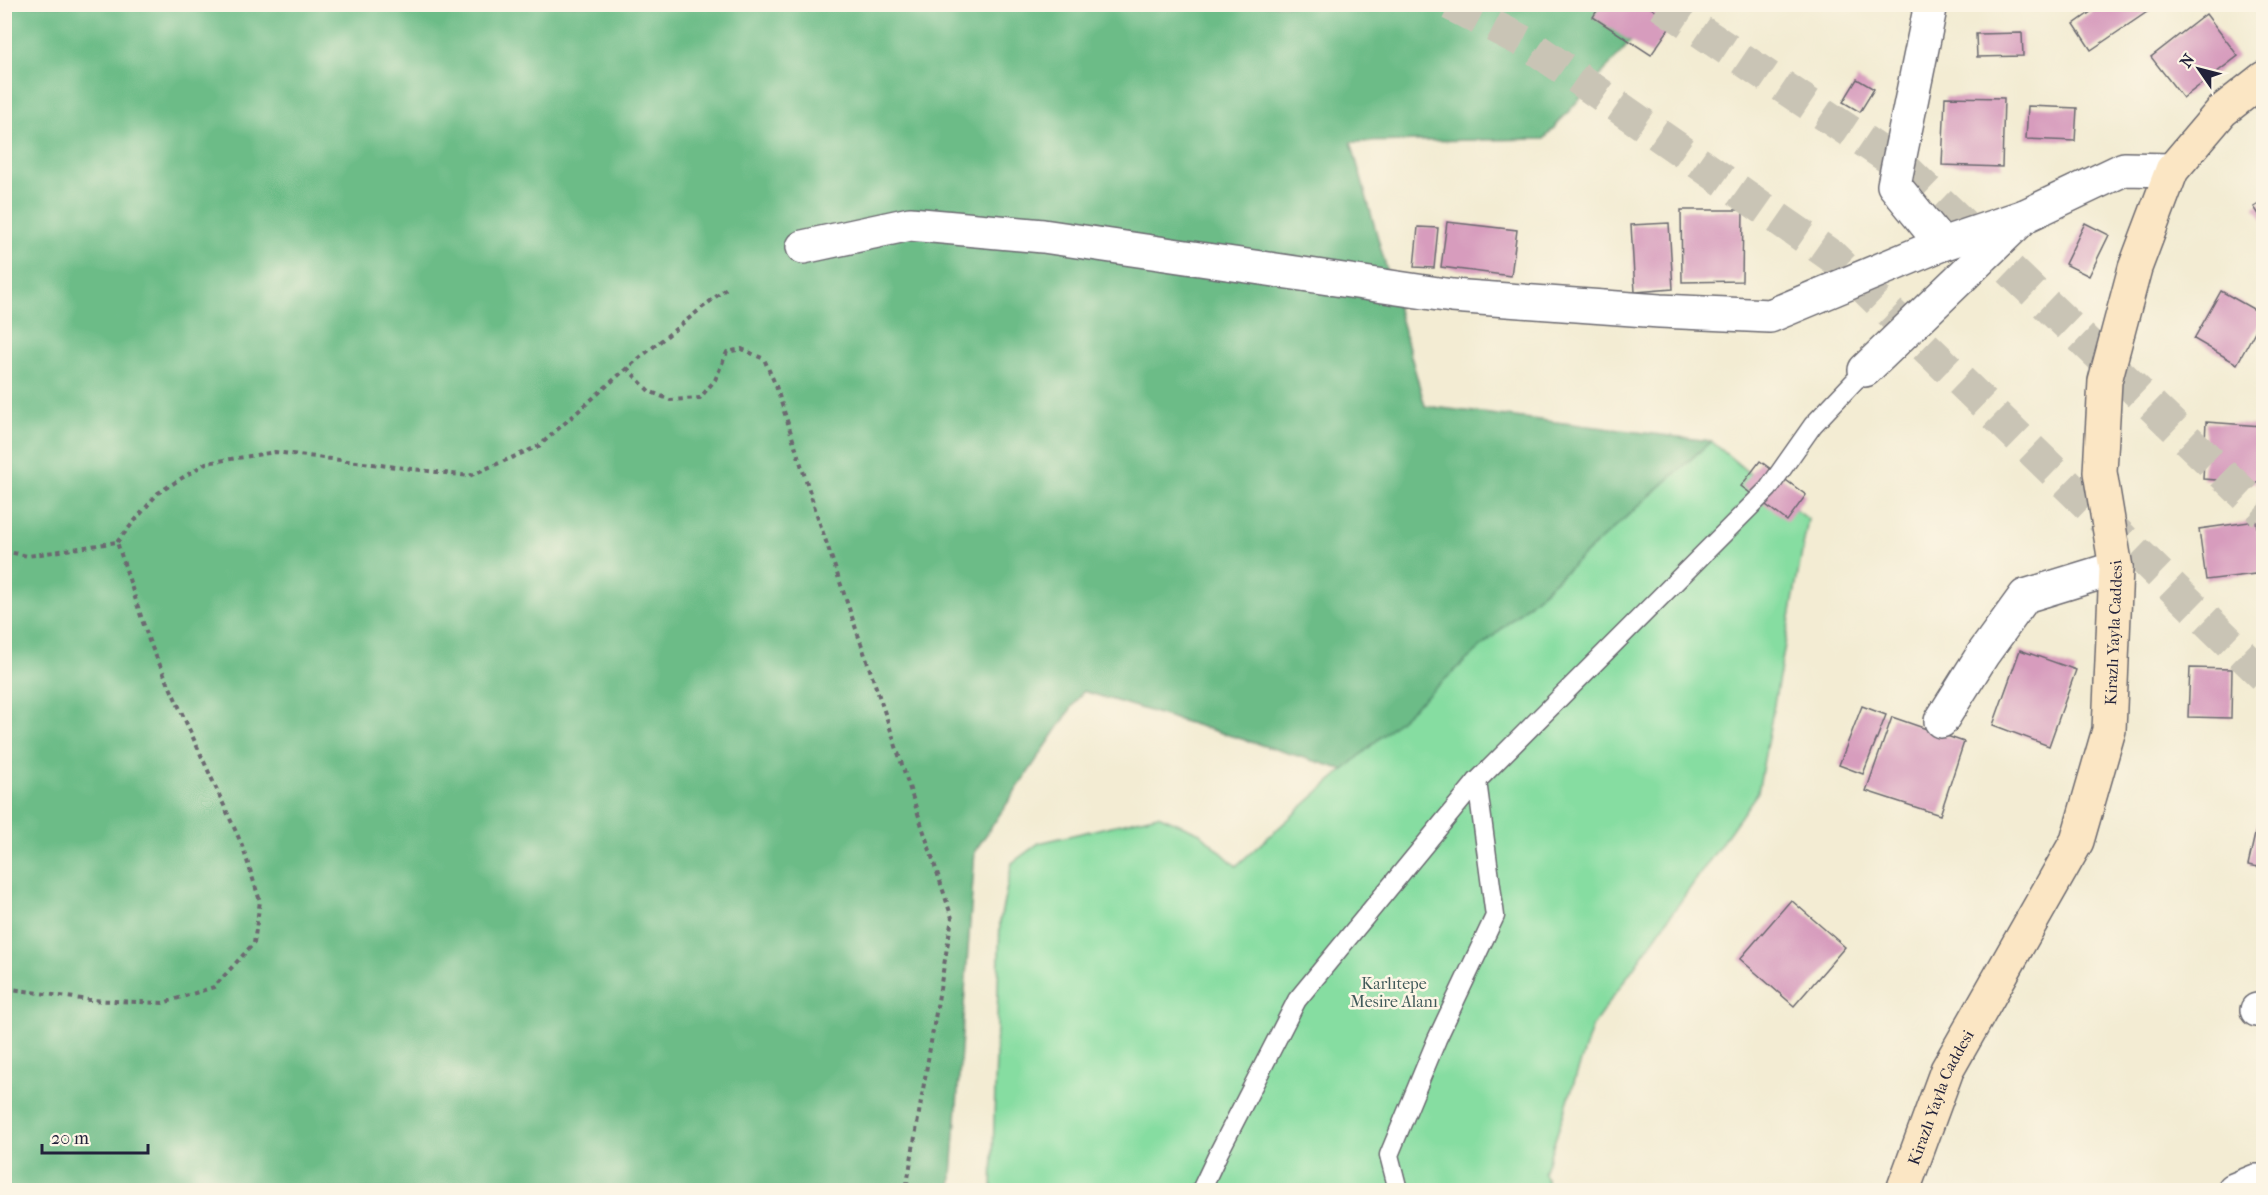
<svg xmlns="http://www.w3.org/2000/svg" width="2268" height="1195" viewBox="0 0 2268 1195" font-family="'IM FELL French Canon',serif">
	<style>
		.green { fill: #86dda1; stroke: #54806e; stroke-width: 1.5 }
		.forest { fill: #6cbc87; stroke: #476f61; stroke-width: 1.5 }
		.building { fill: #d79cbd }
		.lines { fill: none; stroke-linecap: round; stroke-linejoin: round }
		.highway-tunnel { stroke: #c9c4b5; stroke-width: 33; stroke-dasharray: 33 16; stroke-linecap: butt }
		.lane-casing { stroke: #6b6970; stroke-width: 21 }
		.street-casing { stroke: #6b6970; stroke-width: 36 }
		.secondary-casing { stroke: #6b6970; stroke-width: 36 }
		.path { stroke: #6b6970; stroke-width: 4; stroke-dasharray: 4.5 4.5; stroke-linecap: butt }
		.lane { stroke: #fff; stroke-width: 18 }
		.street { stroke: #fff; stroke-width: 33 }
		.secondary { stroke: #fbe6c4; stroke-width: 33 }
		.labels { text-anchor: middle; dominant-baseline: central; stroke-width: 5; stroke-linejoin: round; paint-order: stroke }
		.street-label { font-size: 16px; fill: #22223b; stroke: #fcf5e5 }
		.park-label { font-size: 16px; fill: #405a5a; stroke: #fcf5e5 }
	</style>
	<rect width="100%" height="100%" fill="#fcf5e5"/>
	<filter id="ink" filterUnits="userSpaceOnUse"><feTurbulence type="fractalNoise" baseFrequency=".0167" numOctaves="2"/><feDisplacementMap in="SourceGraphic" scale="12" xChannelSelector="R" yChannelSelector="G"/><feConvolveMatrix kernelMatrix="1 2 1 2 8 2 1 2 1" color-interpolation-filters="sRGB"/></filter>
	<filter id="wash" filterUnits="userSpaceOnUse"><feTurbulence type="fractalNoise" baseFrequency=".008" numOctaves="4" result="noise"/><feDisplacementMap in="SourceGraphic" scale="24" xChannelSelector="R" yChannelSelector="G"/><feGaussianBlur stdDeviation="1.35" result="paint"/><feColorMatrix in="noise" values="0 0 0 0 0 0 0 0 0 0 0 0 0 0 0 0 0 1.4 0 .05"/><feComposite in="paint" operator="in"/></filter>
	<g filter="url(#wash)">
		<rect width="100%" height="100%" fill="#f3ecd3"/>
		<path class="green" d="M 1711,441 L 1768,489 L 1808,519 L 1758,792 L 1593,1025 L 1544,1173 L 1550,1190 L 992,1190 L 1000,920 L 1012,863 L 1039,843 L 1158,815 L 1200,833 L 1236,866 Z"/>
		<path class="forest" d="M 5,5 L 1663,5 L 1544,139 L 1351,142 L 1425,406 L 1711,441 L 1344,770 L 1083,691 L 975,851 L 951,1190 L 5,1190 Z"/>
		<g id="blocks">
			<g class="building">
				<path d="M 1601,4 L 1645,4 L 1673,23 L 1651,55 L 1593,17 Z"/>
				<path d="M 2102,4 L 2147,4 L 2150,10 L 2091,50 L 2074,24 Z"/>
				<path d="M 2206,14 L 2238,56 L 2183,98 L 2151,57 Z"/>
				<path d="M 2022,33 L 2023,56 L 1977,57 L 1976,34 Z"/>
				<path d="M 1857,79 L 1874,89 L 1860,112 L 1843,102 Z"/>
				<path d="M 1945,97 L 2004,98 L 2002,167 L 1942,165 Z"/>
				<path d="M 2028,106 L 2077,108 L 2075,141 L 2026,139 Z"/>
				<path d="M 2264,201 L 2264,222 L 2254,207 Z"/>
				<path d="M 1681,210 L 1743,210 L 1742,281 L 1682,282 Z"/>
				<path d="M 1447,222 L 1517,230 L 1511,276 L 1441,267 Z"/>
				<path d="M 1669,223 L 1673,289 L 1635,292 L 1631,225 Z"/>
				<path d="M 2085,223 L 2109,235 L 2089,276 L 2065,264 Z"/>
				<path d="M 1418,227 L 1438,228 L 1434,268 L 1414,267 Z"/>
				<path d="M 2221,291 L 2264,315 L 2237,364 L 2194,339 Z"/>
				<path d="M 2206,422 L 2262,426 L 2259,483 L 2203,479 Z"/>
				<path d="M 1760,461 L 1806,495 L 1787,521 L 1741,486 Z"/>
				<path d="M 2256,521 L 2263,573 L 2206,580 L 2199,529 Z"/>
				<path d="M 2020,650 L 2076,670 L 2049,746 L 1993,725 Z"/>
				<path d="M 2190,668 L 2232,669 L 2231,718 L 2188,717 Z"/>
				<path d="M 1862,706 L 1886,715 L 1863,774 L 1839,765 Z"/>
				<path d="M 1892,717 L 1964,742 L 1940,815 L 1866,791 Z"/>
				<path d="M 2261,808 L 2264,808 L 2264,868 L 2248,865 Z"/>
				<path d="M 1791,900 L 1845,947 L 1794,1006 L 1740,959 Z"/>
			</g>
		</g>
	</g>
	<g filter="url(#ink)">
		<use href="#blocks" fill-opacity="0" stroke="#6b6970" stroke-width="1.5"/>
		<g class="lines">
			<g class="highway-tunnel">
				<path d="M 1450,4 L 1530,45 L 1833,257 L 2264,676"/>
				<path d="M 1660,4 L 1904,168 L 2264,513"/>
			</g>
			<g class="lane-casing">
				<g id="lane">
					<path d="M 1201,1190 L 1219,1152 L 1297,1000 L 1477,781 L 1768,489 L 1813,425 L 1865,370"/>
					<path d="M 1398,1190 L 1389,1155 L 1437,1039 L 1495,916 L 1477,781"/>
				</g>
			</g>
			<g class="street-casing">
				<g id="street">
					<path d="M 1931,4 L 1894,185 L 1942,244"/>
					<path d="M 803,247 L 910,224 L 1043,236 L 1452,296 L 1660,311 L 1770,316 L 1942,244 L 2025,216"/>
					<path d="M 1865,370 L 2025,216 L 2124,169 L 2172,170"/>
					<path d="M 1941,721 L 1983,654 L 2025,596 L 2116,568"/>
					<path d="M 2257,1010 L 2264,1009"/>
					<path d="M 2234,1190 L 2256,1181 L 2264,1181"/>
				</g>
			</g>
			<g class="secondary-casing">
				<g id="secondary">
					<path id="s1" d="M 1903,1190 L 1947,1070 L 2077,841 L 2109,730 L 2116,568 L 2100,472 L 2105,381 L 2135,268 L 2172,170 L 2222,111 L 2264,78"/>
				</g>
			</g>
			<g class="path">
				<path d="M 627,368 L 649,391 L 670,400 L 700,398 L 715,380 L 727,352 L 742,349 L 764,359 L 776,386 L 818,518 L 890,728 L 952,918 L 906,1190"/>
				<path d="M 117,542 L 158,493 L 206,463 L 275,452 L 469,476 L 539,446 L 627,368 L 728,287"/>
				<path d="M 4,551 L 28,556 L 117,542 L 149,641 L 242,845 L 260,901 L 254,943 L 214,987 L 163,1003 L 89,1000 L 4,988"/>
			</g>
			<use href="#lane" class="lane"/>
			<use href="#street" class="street"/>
			<use href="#secondary" class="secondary"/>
		</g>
	</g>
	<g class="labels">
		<g class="street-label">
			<text stroke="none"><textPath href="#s1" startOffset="604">Kirazlı Yayla Caddesi</textPath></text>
			<text stroke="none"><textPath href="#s1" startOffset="100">Kirazlı Yayla Caddesi</textPath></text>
		</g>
		<g class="park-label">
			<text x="1394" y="983">Karlıtepe<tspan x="1394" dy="18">Mesire Alanı</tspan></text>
		</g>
	</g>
	<rect width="2268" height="1195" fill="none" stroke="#fcf5e5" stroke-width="24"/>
	<g transform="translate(2199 69) rotate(305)" stroke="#fcf5e5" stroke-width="4.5" paint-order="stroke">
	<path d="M0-4.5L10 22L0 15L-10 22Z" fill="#22223b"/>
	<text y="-9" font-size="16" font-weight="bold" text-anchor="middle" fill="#22223b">N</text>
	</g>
	<path d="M42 1144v9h106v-9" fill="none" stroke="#22223b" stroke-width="3"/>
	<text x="51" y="1144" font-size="18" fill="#22223b" stroke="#fcf5e5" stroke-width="4.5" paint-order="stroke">20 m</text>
</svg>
